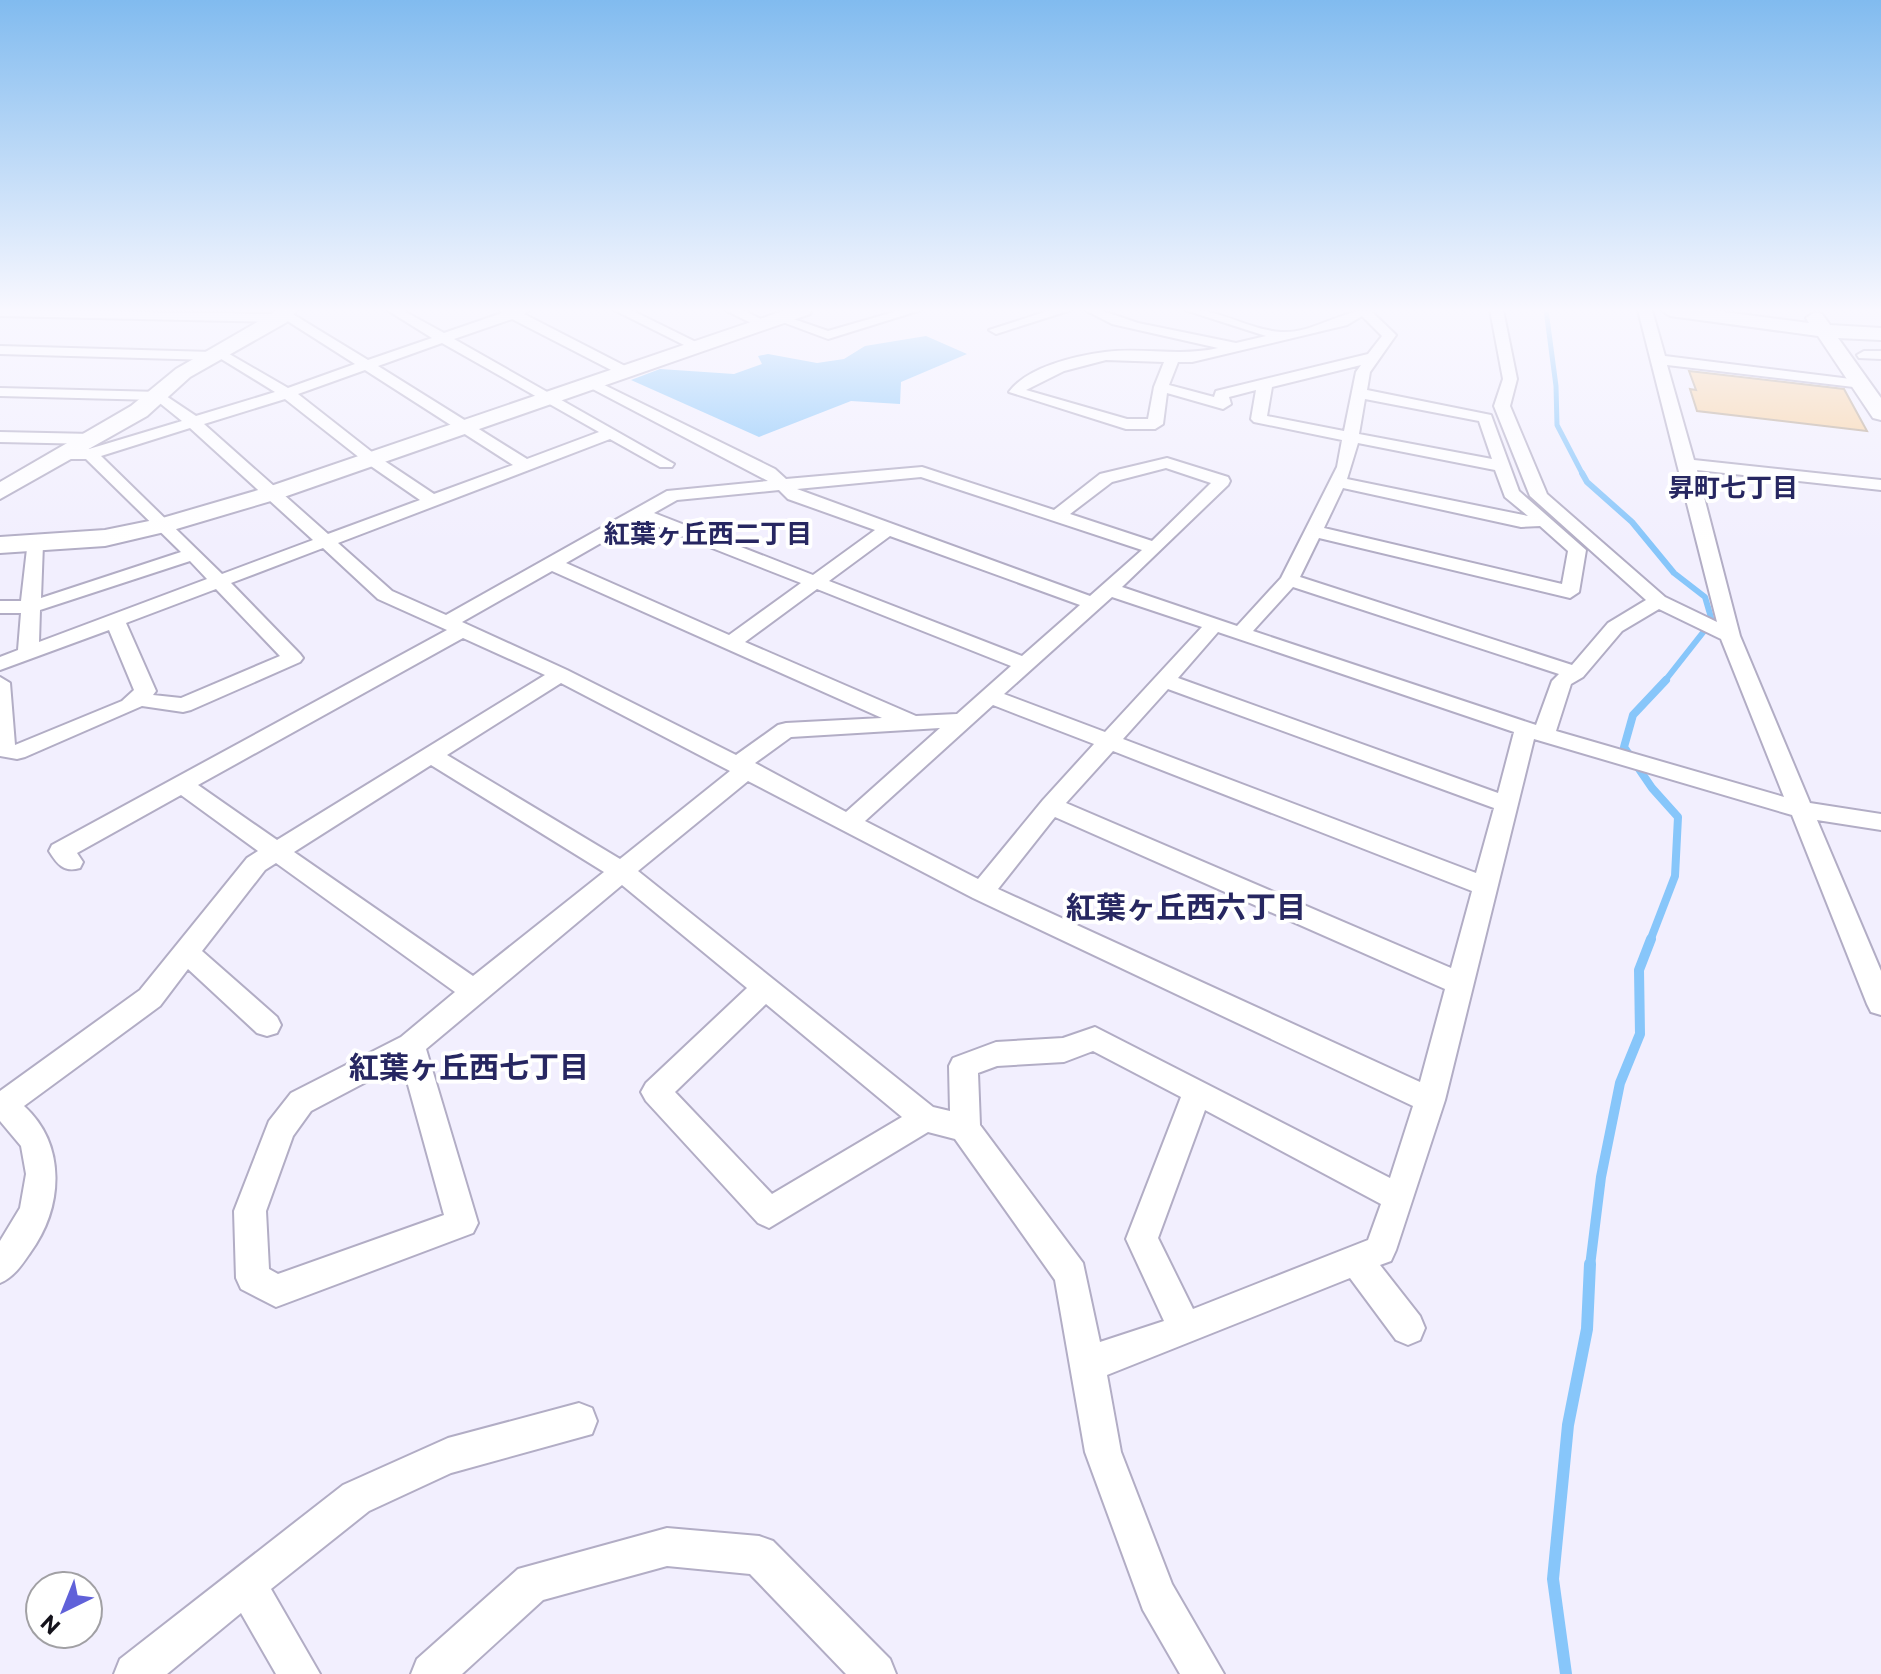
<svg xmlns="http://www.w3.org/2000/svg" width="1881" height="1674" viewBox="0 0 1881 1674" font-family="Commissioner,'Noto Sans JP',sans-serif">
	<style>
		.water { fill: #87c6fa }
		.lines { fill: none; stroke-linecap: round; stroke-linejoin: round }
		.stream-far4 { stroke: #87c6fa; stroke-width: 5 }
		.stream-far3 { stroke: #87c6fa; stroke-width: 6 }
		.stream-far2 { stroke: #87c6fa; stroke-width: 8 }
		.stream-far1 { stroke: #87c6fa; stroke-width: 10 }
		.stream { stroke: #87c6fa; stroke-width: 12 }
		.building { fill: #f9d1a0; stroke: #b8a692; stroke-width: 2 }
		.street-casing { stroke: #b2adc5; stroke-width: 4 }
		.secondary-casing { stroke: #b2adc5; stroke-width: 4 }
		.street { fill: #fff; fill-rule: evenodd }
		.secondary { fill: #fff; fill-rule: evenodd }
		.labels { text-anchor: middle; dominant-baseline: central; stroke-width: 8; stroke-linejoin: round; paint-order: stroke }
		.far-neighbourhood-label { font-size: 26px; font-weight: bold; fill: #272761; stroke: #fff }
		.neighbourhood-label { font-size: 30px; font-weight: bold; fill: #272761; stroke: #fff }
	</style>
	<rect width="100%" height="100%" fill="#f2effe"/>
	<path class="water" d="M 926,336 L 967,354 L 901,382 L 900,404 L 851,401 L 759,437 L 631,380 L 660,369 L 734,374 L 762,364 L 758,356 L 768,354 L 817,363 L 844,359 L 865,346 Z"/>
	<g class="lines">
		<path class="stream-far4" d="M 1546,310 L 1556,386 L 1557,425 L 1583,475"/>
		<path class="stream-far3" d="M 1582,473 L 1587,482 L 1632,522 L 1674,573 L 1705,597 L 1712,621 L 1664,682"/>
		<path class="stream-far2" d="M 1650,941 L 1675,876 L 1678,817 L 1652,788 L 1624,747 L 1633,715 L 1666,680"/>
		<path class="stream-far1" d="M 1590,1266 L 1601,1177 L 1620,1083 L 1640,1034 L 1639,970 L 1651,939"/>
		<path class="stream" d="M 1566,1674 L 1553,1579 L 1568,1425 L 1587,1329 L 1590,1264"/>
	</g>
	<path class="building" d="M 1689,371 L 1844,389 L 1867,431 L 1697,411 L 1690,389 L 1696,390 Z"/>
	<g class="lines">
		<g class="street-casing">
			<g id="street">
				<path d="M 0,310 L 279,314 L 286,310 L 368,360 L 432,338 L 387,310 L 402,310 L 444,333 L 502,313 L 500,310 L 530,310 L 524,314 L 627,367 L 627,373 L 617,373 L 512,319 L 454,339 L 674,464 L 672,467 L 660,467 L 610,439 L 338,543 L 392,591 L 446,615 L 667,491 L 768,481 L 585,385 L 585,379 L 590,378 L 775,469 L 786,479 L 922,467 L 1054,510 L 1100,474 L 1167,458 L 1228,477 L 1230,481 L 1228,485 L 1122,587 L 1237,626 L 1281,578 L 1337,467 L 1342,440 L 1254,422 L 1251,419 L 1256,390 L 1229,397 L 1231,404 L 1223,409 L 1167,393 L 1163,424 L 1155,429 L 1126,429 L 1009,392 C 1027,367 1075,356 1105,352 C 1144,347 1180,357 1218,348 L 1112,324 L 1085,310 L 1100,310 L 1138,323 L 1236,343 L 1266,336 L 1185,310 C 1219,308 1248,330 1281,332 C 1312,334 1341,310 1370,310 L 1396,335 L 1370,372 L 1367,390 L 1491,415 L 1519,491 L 1586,550 L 1579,592 L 1570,598 L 1319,538 L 1300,577 L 1572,665 L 1608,623 L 1646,600 L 1530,496 L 1494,406 L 1503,379 L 1490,310 L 1503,310 L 1517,379 L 1510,406 L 1547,494 L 1665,597 L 1717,622 L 1638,310 L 1652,310 L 1665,356 L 1867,381 L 1869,384 L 1862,388 L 1667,365 L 1694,460 L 1881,480 L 1881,490 L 1697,470 L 1740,636 L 1810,803 L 1881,814 L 1881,830 L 1817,820 L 1881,971 L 1881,1015 L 1871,1012 L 1867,1004 L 1792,815 L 1534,739 L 1445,1100 L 1396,1250 L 1391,1261 L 1380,1265 L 1420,1316 L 1425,1328 L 1420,1340 L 1408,1345 L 1396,1340 L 1350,1278 L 1107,1375 L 1121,1452 L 1172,1584 L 1224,1674 L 1180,1674 L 1143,1610 L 1085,1452 L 1055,1280 L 955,1139 L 928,1132 L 769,1228 L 758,1223 L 646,1101 L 641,1092 L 646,1083 L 747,988 L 622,885 L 426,1049 L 478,1223 L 473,1233 L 276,1307 L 241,1289 L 236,1278 L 234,1211 L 269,1121 L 291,1093 L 401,1037 L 455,992 L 276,863 L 265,870 L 202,951 L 277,1017 L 281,1025 L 277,1033 L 267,1036 L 257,1033 L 188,969 L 160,1006 L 24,1106 C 67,1145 63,1208 30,1253 C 21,1266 14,1277 0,1283 L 0,1241 L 20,1208 L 26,1174 L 21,1146 L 0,1121 L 0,1091 L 140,990 L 247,858 L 258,851 L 181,795 L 77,853 L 83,862 L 80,868 C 64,873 57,864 49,851 L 52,845 L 447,630 L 378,599 L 323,548 L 231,583 L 300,654 L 303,658 L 300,662 L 191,710 L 183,712 L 142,706 L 25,757 L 17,759 L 0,756 L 0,677 L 10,683 L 15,745 L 122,701 L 134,690 L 109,630 L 0,670 L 0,657 L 18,650 L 21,613 L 0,613 L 0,601 L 21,601 L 28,540 L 40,540 L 43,544 L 41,598 L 181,552 L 86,459 L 69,459 L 61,454 L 69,449 L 89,449 L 182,421 L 156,400 L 0,396 L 0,388 L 160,392 L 196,416 L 275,392 L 218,357 L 212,360 L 0,354 L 0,346 L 212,352 L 219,348 L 288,388 L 355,364 L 286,320 L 280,322 L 0,316 ZM 1362,316 L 1382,336 L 1368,354 L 1216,391 L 1214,397 L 1169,385 L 1178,362 L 1192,362 L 1347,325 ZM 442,343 L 599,432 L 527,459 L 378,366 ZM 1106,360 L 1164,362 L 1154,387 L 1148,419 L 1127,419 L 1026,390 L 1064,371 ZM 1361,365 L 1356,372 L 1344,431 L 1267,416 L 1272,387 ZM 365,370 L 513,465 L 434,494 L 377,456 L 298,394 ZM 285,399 L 365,462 L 420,500 L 328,534 L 204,424 ZM 1365,399 L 1479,421 L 1492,459 L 1359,434 ZM 190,428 L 313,540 L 222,574 L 101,456 ZM 1358,443 L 1495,470 L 1505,497 L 1528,516 L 1347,479 ZM 1166,468 L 1211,483 L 1152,541 L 1070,514 L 1112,482 ZM 921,477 L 1142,550 L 1090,596 L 797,489 ZM 1343,488 L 1521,527 L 1540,526 L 1568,551 L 1562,584 L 1324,528 ZM 779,490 L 788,499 L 875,530 L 813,575 L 654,513 L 677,500 ZM 641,520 L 801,583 L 729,635 L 566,563 ZM 890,536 L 1080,605 L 1022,656 L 829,581 ZM 190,561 L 207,579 L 39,642 L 40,610 ZM 552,571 L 882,718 L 786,723 L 778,725 L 736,755 L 567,670 L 462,622 ZM 1293,587 L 1559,674 L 1552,681 L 1536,725 L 1253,631 ZM 216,589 L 280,656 L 181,698 L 153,695 L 156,691 L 126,623 ZM 817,589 L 1011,666 L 957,714 L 916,716 L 745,642 ZM 1112,597 L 1202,627 L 1105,732 L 1004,694 ZM 1659,609 L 1721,639 L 1784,797 L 1556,731 L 1571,684 L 1583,677 L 1622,631 ZM 1218,632 L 1514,732 L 1498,793 L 1178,678 ZM 463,638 L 545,675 L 277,840 L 198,785 ZM 561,683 L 730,771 L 620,859 L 447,755 ZM 1168,689 L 1494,808 L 1476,873 L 1123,739 ZM 993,705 L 1094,744 L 1043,800 L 978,879 L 865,821 ZM 940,728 L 846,812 L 755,763 L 791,737 ZM 1113,751 L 1472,891 L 1451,968 L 1066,803 ZM 431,765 L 604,872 L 473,976 L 294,852 ZM 748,781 L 973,898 L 1413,1106 L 1390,1178 L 1095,1027 L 1063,1038 L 996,1042 L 953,1058 L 949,1066 L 950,1111 L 933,1107 L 638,871 ZM 1055,817 L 1445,989 L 1420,1082 L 998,889 ZM 766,1004 L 902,1117 L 772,1194 L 675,1092 ZM 1093,1051 L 1181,1097 L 1126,1239 L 1164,1321 L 1100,1342 L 1083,1263 L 980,1125 L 978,1073 L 997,1066 L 1064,1062 ZM 402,1063 L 444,1215 L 278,1274 L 269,1269 L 266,1211 L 293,1136 L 311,1111 ZM 1205,1110 L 1381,1204 L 1368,1240 L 1193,1309 L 1158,1238 Z"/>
				<path d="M 614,310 L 631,310 L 702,345 L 690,348 Z"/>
				<path d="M 725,310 L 743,310 L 767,322 L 755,325 Z"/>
				<path d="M 901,310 L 921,310 L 828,339 L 769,317 L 776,313 L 828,331 Z"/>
				<path d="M 1051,310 L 1071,310 L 996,334 L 989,330 Z"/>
				<path d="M 1864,351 L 1881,351 L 1881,359 L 1859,358 L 1857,355 Z"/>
				<path d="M 0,432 L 93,434 L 101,439 L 93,444 L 0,442 Z"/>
				<path d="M 579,1403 L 592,1408 L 597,1421 L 592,1434 L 451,1473 L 369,1511 L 271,1589 L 320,1674 L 276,1674 L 241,1613 L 167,1674 L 114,1674 L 120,1659 L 343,1485 L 448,1438 Z"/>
				<path d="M 667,1528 L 759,1536 L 773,1541 L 890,1659 L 896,1674 L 846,1674 L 750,1574 L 667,1566 L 543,1600 L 462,1674 L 411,1674 L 417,1659 L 518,1569 Z"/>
			</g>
		</g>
		<g class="secondary-casing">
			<g id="secondary">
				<path d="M 278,310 L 297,310 L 287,322 L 190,377 L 147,416 L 0,499 L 0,482 L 131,406 L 176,369 Z"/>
				<path d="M 786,310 L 812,310 L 810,314 L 281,498 L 173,530 L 105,546 L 0,553 L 0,537 L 105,530 L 159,519 L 265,488 Z"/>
				<path d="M 1661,310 L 1709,310 L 1809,323 L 1806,318 L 1815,312 L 1822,314 L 1830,325 L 1881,328 L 1881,340 L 1838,338 L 1881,398 L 1881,420 L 1873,418 L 1818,336 L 1670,316 Z"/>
			</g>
		</g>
		<use href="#street" class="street"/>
		<use href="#secondary" class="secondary"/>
	</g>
	<linearGradient id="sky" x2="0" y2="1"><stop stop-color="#81bbef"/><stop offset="0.57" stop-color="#f9f8ff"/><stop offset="1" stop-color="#f9f8ff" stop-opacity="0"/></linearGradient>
	<rect width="1881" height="544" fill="url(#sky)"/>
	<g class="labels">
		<g class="far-neighbourhood-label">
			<text x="1733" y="486">昇町七丁目</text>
			<text x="708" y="532">紅葉ヶ丘西二丁目</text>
		</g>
		<g class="neighbourhood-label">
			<text x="1186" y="905">紅葉ヶ丘西六丁目</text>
			<text x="469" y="1065">紅葉ヶ丘西七丁目</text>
		</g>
	</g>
	<g transform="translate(64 1610) rotate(223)"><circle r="38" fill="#ffffff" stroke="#a1a0a4" stroke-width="2"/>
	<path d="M0-6L14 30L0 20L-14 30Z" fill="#6061d9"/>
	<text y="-12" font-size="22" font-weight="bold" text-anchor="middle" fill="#14121b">N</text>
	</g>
</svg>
